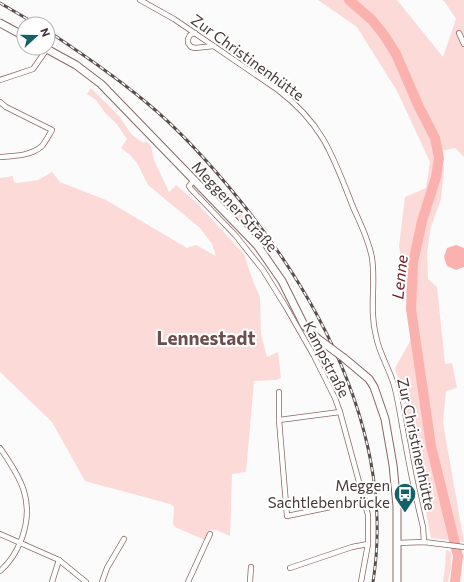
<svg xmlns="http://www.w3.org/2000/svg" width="464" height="582" viewBox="0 0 464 582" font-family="Commissioner,sans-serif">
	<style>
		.green { fill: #fcdad8 }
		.water { fill: #fbb2ae }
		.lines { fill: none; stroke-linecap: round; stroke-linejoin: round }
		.river { stroke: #fbb2ae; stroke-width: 10 }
		.minor-casing { stroke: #896967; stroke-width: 6 }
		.primary-casing { stroke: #896967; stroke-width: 9 }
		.minor { stroke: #fff; stroke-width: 4.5 }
		.primary { stroke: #fff; stroke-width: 7 }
		.rail-casing { stroke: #5a4e4d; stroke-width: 3 }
		.rail { stroke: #fff; stroke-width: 1.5; stroke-dasharray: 4.5; stroke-linecap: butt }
		.primary-bridge-casing { stroke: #896967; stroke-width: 9; stroke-linecap: butt }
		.primary-bridge { stroke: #fff; stroke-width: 7 }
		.labels { text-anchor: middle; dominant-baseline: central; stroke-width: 4; stroke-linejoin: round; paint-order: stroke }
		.street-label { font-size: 15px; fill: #473938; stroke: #fff }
		.poi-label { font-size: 15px; fill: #473938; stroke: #fff; text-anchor: end }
		.water-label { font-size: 16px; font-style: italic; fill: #701d21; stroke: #fff }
		.district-label { font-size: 19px; font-weight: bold; fill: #6c4e4c; stroke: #fff }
	</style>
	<rect width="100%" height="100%" fill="#fbfbfb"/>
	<g class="green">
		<path d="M 318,0 L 397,0 L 443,57 L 456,19 L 445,2 L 442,0 L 464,0 L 464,157 L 455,148 L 441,151 L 444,170 L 441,199 L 431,227 L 427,253 L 428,279 L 437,287 L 445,364 L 452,363 L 457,388 L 446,391 L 443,423 L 464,542 L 431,538 L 406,407 L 395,368 L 413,336 L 399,246 L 405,197 L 426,188 L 430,162 L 397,91 L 357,27 Z"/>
		<path d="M 91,88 L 119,116 L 132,135 L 144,143 L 146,141 L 151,146 L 154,160 L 169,192 L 176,185 L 198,204 L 244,254 L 253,281 L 260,297 L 261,334 L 267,357 L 278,352 L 281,378 L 276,380 L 254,381 L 246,472 L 232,474 L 230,536 L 216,530 L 210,530 L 205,540 L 177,528 L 173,525 L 174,507 L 170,504 L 85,481 L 52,422 L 0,372 L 0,178 L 13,176 L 14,182 L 17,183 L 38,180 L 52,172 L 60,182 L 106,200 L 187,248 L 196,245 L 216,256 L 212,244 L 200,228 L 148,185 L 137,163 L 130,155 L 121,148 L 127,139 L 116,123 L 106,114 L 96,100 L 87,94 Z"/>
		<path d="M 211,177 L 248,220 L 241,221 L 204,184 Z"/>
		<path d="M 446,550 L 451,552 L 451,568 L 448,582 L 443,582 L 445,567 Z"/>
	</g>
	<path class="water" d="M 456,245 L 464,248 L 464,267 L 456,270 L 447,266 L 444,257 L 447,248 Z"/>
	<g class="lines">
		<path class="river" d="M 349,0 L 372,20 L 384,35 L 396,54 L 419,107 L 435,138 L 439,158 L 436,177 L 422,221 L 413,263 L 411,309 L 431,446 L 458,556 L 455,582"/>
		<g class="minor-casing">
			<g id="minor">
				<path d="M 140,0 L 174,19 L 278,90 C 323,124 333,156 353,207 C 360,223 369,240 372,258 C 376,284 369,309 376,336 C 379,353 389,368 394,385 C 399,403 401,422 405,441 C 410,470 416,498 423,527 L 424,542"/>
				<path d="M 195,33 L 190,35 L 188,39 L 188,43 L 191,47 L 195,48 L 214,46"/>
				<path d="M 459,33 L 464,44"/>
				<path d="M 0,80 L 33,69 L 47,49"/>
				<path d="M 0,102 L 6,107 L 52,130 C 49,135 46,141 42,146 C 31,156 14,156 0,157"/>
				<path d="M 194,180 L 189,186 L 191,189 L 236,236 L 263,270 L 286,307 L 314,356 L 335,398 L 340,412 L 368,515 L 368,544 L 361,582"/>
				<path d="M 279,392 L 279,420 L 287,516 L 365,500"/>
				<path d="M 279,420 L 340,412"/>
				<path d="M 0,448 C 21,478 35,501 22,538 C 17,551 11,562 0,571"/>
				<path d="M 0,534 L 59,560 L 86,582"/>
				<path d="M 397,543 L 424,542 L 464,547"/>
				<path d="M 290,568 L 352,547 L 368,544"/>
				<path d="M 52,582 L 59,560"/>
				<path d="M 102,582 L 107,568 L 124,539"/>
				<path d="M 188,582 L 210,534"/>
				<path d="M 250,582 L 251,567"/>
			</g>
		</g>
		<g class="primary-casing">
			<g id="primary">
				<path d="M 0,23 L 24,36"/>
				<path d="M 45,48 L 76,65 L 101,84 L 257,245 L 282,281 L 304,325 L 317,338"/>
				<path d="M 344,358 L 369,379 L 374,387 L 385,419 L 393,465 L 397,506 L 397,582"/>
			</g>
		</g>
		<use href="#minor" class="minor"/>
		<use href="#primary" class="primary"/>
		<g class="rail-casing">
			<g id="rail">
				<path d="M 0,3 L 36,24"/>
				<path d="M 48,31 C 82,54 115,76 147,103 C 182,132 213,167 242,203 C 326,308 395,444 373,582"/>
			</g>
		</g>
		<use href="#rail" class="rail"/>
		<g class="primary-bridge-casing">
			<path id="primary-bridge" d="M 317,338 L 344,358"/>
		</g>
		<use href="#primary-bridge" class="primary-bridge"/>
	</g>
	<defs>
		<g id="bus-pin" transform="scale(1.15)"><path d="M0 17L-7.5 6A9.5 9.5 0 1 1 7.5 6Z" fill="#126268" stroke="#fff"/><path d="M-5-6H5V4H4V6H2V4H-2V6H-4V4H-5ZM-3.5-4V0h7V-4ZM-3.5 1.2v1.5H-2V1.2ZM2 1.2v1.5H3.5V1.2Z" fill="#fff"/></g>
	</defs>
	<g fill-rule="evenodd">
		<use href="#bus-pin" x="405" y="494"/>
	</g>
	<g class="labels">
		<g class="street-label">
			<text transform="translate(248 57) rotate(36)">Zur Christinenhütte</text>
			<text transform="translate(235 206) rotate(47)">Meggener Straße</text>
			<text transform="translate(327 359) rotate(63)">Kampstraße</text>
			<text transform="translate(417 444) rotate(78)">Zur Christinenhütte</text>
		</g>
		<g class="poi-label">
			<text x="390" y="485">Meggen<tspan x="390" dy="17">Sachtlebenbrücke</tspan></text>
		</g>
		<g class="water-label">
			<text transform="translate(399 277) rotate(-84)">Lenne</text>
		</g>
		<g class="district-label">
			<text x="206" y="337">Lennestadt</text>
		</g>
	</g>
	<g transform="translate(36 36) rotate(69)"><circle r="19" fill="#ffffff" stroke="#b5b0af"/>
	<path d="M0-3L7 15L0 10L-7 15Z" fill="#126268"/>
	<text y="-6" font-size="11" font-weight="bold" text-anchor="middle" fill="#473938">N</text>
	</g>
</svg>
